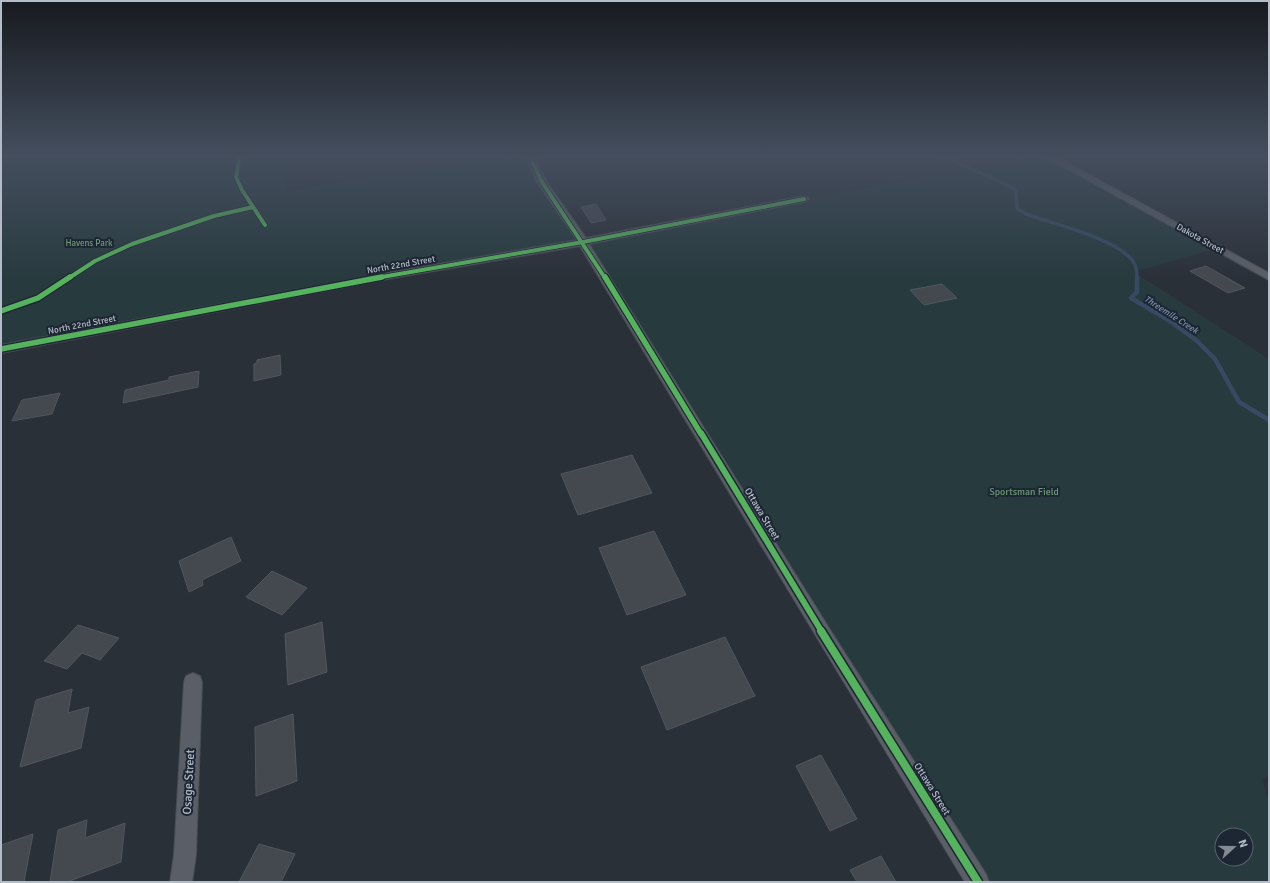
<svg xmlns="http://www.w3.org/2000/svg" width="1270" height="883" viewBox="0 0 1270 883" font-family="Signika,sans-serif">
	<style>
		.green { fill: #273a3e; fill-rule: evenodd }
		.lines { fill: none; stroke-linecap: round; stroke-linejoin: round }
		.stream-far1 { stroke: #384963; stroke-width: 3.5 }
		.stream { stroke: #384963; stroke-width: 4.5 }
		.building { fill: #444950; stroke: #52575f }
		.street-casing { stroke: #484c53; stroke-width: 2 }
		.street { fill: #5a5e66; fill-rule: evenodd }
		.cycleway-far3-casing { stroke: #1d2633; stroke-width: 5.5 }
		.cycleway-far2-casing { stroke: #1d2633; stroke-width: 8 }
		.cycleway-far1-casing { stroke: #1d2633; stroke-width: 9 }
		.cycleway-casing { stroke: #1d2633; stroke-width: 11 }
		.cycleway-far3 { stroke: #56b35d; stroke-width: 4 }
		.cycleway-far2 { stroke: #56b35d; stroke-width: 5.5 }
		.cycleway-far1 { stroke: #56b35d; stroke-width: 6 }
		.cycleway { stroke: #56b35d; stroke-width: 8 }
		.labels { text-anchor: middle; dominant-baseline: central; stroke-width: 4; stroke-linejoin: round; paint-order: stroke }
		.far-street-label { font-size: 9px; fill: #b4bcc9; stroke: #1d2633 }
		.far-park-label { font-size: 9px; fill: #6b9a76; stroke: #1d2633 }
		.far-water-label { font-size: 9px; font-style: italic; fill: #7c92b1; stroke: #1d2633 }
		.park-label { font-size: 10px; fill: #6b9a76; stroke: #1d2633 }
		.street-label { font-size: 10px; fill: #b4bcc9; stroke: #1d2633 }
		.near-street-label { font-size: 12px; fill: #b4bcc9; stroke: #1d2633 }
	</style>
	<rect width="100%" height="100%" fill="#2a3038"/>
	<path class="green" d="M 1,155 L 282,155 L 286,191 L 510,155 L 529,155 L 583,242 L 804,199 L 1047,156 L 1217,248 L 1134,272 L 1269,359 L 1269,775 L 1262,779 L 1269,802 L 1269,882 L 978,882 L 583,242 L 1,349 ZM 1222,835 L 1246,835 L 1246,859 L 1222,859 Z"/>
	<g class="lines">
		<path class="stream-far1" d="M 941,155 L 1011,187 L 1016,191 L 1017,208 L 1026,214 C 1053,224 1115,238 1133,261 C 1136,265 1137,272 1137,278"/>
		<path class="stream" d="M 1137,277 L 1137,292 L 1131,298 L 1170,321 L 1197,341 L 1215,359 L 1239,402 L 1269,420"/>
	</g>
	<g class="building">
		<path d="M 596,204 L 606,220 L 591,223 L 581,207 Z"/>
		<path d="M 1206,266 L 1245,288 L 1228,293 L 1190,271 Z"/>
		<path d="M 942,284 L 957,298 L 924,305 L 910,290 Z"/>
		<path d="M 280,355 L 281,375 L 254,381 L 254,364 L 257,363 L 257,360 Z"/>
		<path d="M 199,371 L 198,387 L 123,403 L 125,390 L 169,380 L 169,377 Z"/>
		<path d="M 60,393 L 52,414 L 12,421 L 22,400 Z"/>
		<path d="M 632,455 L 652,493 L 578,515 L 561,474 Z"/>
		<path d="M 654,531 L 686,595 L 627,615 L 599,548 Z"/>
		<path d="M 231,537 L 241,561 L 202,580 L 203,585 L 189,592 L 179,561 Z"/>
		<path d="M 272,571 L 307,588 L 282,615 L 246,597 Z"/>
		<path d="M 322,622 L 327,672 L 288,685 L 285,634 Z"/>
		<path d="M 78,625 L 119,638 L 100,660 L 82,653 L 67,669 L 44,661 Z"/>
		<path d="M 725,637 L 755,696 L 667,730 L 641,667 Z"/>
		<path d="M 72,689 L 68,713 L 89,707 L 81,748 L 20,767 L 36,700 Z"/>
		<path d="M 293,714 L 297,781 L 256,796 L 255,727 Z"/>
		<path d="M 821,755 L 857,819 L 830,831 L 796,766 Z"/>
		<path d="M 87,820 L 85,838 L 125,823 L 121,862 L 67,882 L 50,882 L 58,830 Z"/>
		<path d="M 33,834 L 24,882 L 1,882 L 1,845 Z"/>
		<path d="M 259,844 L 295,854 L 281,882 L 239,882 Z"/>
		<path d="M 881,856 L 896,882 L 857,882 L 850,870 Z"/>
	</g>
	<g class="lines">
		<g class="street-casing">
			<g id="street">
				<path d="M 525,155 L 533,155 L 547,182 L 586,238 L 804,196 L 809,199 L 804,202 L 589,244 L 834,636 L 986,874 L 989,882 L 965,882 C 836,671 709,457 580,246 L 393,278 L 1,353 L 1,345 L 393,272 L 577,240 L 537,182 Z"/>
				<path d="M 1042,155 L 1053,155 L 1269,273 L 1269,280 Z"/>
				<path d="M 193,673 L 200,676 L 202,682 L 196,855 L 192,882 L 170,882 L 174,855 L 184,682 L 186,676 Z"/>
			</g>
		</g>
		<use href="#street" class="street"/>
		<g class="cycleway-far3-casing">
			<g id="cycleway-far3">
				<path d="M 240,155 L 236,177 L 242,190 L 265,225"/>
				<path d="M 529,155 L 542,182 L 605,278"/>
				<path d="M 69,278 L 95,261 L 132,244 L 214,216 L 253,207"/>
				<path d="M 376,278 L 583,242 L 804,199"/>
			</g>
		</g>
		<g class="cycleway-far2-casing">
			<g id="cycleway-far2">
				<path d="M 605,277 L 701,434"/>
				<path d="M 1,311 L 38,298 L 70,277"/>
				<path d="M 1,349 L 382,277"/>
			</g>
		</g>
		<g class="cycleway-far1-casing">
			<path id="cycleway-far1" d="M 701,433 L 822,632"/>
		</g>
		<g class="cycleway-casing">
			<path id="cycleway" d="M 821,631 L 978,882"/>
		</g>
		<use href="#cycleway-far3" class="cycleway-far3"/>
		<use href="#cycleway-far2" class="cycleway-far2"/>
		<use href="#cycleway-far1" class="cycleway-far1"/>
		<use href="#cycleway" class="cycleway"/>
	</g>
	<linearGradient id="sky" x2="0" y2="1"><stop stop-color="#171a1f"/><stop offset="0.56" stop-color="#444e5e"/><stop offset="1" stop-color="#444e5e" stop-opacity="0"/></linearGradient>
	<rect width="1270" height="279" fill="url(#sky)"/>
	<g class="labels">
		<g class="far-street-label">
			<text transform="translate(1200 239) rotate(29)">Dakota Street</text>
			<text transform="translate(401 265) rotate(-10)">North 22nd Street</text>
			<text transform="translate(82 325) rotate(-11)">North 22nd Street</text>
		</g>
		<g class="far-park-label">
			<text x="89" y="243">Havens Park</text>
		</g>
		<g class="far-water-label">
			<text transform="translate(1171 315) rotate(33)">Threemile Creek</text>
		</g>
		<g class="park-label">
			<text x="1024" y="492">Sportsman Field</text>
		</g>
		<g class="street-label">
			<text transform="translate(762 514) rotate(59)">Ottawa Street</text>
			<text transform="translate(932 789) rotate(58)">Ottawa Street</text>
		</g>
		<g class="near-street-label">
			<text transform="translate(189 782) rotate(-87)">Osage Street</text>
		</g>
	</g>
	<rect width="1270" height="883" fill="none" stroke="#b4bcc9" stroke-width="4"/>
	<g transform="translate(1234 847) rotate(69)"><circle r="19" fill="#1d2633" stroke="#59626f"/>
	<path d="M0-3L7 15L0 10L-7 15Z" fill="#848b96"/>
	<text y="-6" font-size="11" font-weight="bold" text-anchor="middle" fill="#b4bcc9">N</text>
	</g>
</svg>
